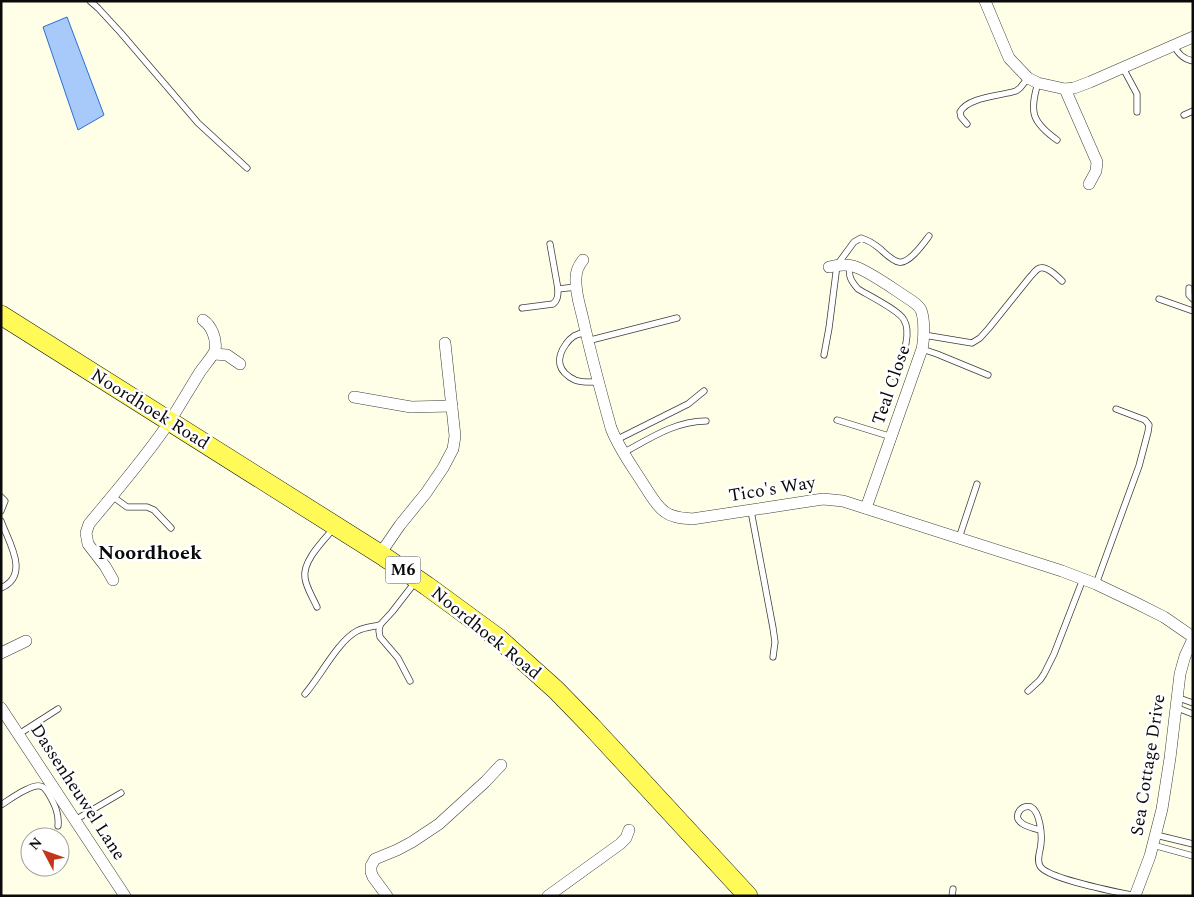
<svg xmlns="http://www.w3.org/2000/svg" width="1194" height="897" viewBox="0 0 1194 897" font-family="Spectral,serif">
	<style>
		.water { fill: #a8cafb; stroke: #2a6cd7 }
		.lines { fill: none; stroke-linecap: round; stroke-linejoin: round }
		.lane-casing { stroke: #3d3d3d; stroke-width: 7 }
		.street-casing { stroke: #3d3d3d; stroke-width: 12 }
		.primary-casing { stroke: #1b1b1b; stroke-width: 20 }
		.lane { stroke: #fff; stroke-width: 5.5 }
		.street { stroke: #fff; stroke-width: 11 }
		.primary { stroke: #fffa58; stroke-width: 19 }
		.labels { text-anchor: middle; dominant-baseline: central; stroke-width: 5; stroke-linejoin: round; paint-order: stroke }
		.shield { fill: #fff; stroke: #545454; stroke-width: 1 }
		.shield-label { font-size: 16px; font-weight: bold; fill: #0a0a0a }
		.street-label { font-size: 18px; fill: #0a0a0a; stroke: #fff }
		.quarter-label { font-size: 20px; font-weight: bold; fill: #0a0a0a; stroke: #fff }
	</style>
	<rect width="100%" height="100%" fill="#ffffe8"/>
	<path class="water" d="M 67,17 L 104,115 L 78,130 L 43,27 Z"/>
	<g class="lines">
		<g class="lane-casing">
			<g id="lane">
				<path d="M 90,1 L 98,8 L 121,33 L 198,123 L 247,168"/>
				<path d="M 1174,45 C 1178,54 1183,59 1193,61"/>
				<path d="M 1123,68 L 1137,94 L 1137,112"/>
				<path d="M 1038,83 C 1029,112 1032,122 1057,140"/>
				<path d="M 1184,115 L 1193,111"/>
				<path d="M 967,124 L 961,117 L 960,112 C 968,97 1000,96 1016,91 L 1020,88 L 1028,78"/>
				<path d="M 850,266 C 848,276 851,281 858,289 C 868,295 900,311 904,320 C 913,335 900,362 895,377"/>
				<path d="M 1189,288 L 1189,295 L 1193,299"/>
				<path d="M 558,289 L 576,287"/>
				<path d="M 1159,299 L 1193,311"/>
				<path d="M 522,308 L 553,304 C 558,300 558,295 558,289 L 550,244"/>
				<path d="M 586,332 C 582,333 578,334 574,336 C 571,338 568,341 566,344 C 555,359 558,372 575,380 C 582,383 591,382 599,382"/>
				<path d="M 924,335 L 972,343 L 980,338 L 989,328 L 1030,277 C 1033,274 1036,269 1040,268 C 1047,266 1057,276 1062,281"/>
				<path d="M 587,341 L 677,318"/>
				<path d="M 922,349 L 937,354 L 988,375"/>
				<path d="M 824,355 L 829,328 L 837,265 L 854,242 L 861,238 C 868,240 874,244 879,248 C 885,253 892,261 899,262 C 909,264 923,244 929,236"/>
				<path d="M 837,420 L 892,437"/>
				<path d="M 616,440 L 688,404 L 704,391"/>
				<path d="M 623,453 C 649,439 675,421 706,421"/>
				<path d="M 112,496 L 127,507 L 147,507 L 154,510 L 171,528"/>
				<path d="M 1,497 L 5,501 L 1,511"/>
				<path d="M 751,511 L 773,628 L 775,642 L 773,657"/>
				<path d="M 1,521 C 8,541 31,575 1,588"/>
				<path d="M 959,538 L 977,484"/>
				<path d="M 1096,584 L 1139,466 L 1148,432 L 1149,425 L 1145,420 L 1116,409"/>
				<path d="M 317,607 C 313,598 306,587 305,578 C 302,561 324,540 334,528"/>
				<path d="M 410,681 L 398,658 L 380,637 L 379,631 L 380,625 L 392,612 L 416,581"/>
				<path d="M 1028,691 L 1040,680 L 1044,674 L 1054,654 L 1083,579"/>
				<path d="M 305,694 C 320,677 338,641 357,631 C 364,627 372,627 380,625"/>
				<path d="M 1176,697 L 1193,703"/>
				<path d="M 1175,707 L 1193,714"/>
				<path d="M 19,734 L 58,709"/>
				<path d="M 1,805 C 9,800 34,781 43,787 C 47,790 50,796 52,800 C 57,809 59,816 58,826"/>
				<path d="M 75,820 L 121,793"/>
				<path d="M 1040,830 C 1032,828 1010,823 1020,810 C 1023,807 1027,806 1031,807 C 1040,812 1042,834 1041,843 C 1041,850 1036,859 1040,866 C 1047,879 1118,892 1135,896"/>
				<path d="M 1156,835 L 1193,844"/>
				<path d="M 1153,845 L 1193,856"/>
				<path d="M 952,896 L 953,889"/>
			</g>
		</g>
		<g class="street-casing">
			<g id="street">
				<path d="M 985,1 L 1009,58 L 1028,78 L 1038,83 L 1065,89 L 1074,88 L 1090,82 L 1193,37"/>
				<path d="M 1065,89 L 1097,162 L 1096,171 L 1089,184"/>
				<path d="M 583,260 C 578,266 576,271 576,278 C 575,292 580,306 583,319 C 591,356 601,392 611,428 C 619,449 632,466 644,485 C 650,494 656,506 665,512 C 673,518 683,518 692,519 L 823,499 L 843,501 L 1062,571 L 1096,584 L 1136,603 L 1164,617 L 1193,637"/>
				<path d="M 829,267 C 837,265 845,264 853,266 C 870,271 896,291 912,301 C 916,304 919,306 921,310 C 925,320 924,340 922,349 L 866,508"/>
				<path d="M 214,354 L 227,355 L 240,364"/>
				<path d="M 354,397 L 411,407 L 452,406"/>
				<path d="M 380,554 L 400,525 L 426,493 L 443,468 L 453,449 L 455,436 L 445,343"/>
				<path d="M 113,580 L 105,566 L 88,544 L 86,533 L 89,524 C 117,490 146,457 170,421 C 180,405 190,388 200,372 C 203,367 214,355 215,350 C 217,340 212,326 203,320"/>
				<path d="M 1,653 L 26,641"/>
				<path d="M 1,708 L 125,896"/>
				<path d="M 387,896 L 373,877 L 371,872 L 371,866 L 375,859 L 397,850 L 412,842 L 439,824 L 485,782 L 501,765"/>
				<path d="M 548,896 L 620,844 L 626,838 L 629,830"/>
				<path d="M 1135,896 L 1150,856 L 1162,809 L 1170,758 L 1180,674 L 1185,656 L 1193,639"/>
			</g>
		</g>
		<g class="primary-casing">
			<path id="primary" d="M 1,315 L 380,554 L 427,586 L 498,638 L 556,690 L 591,726 L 748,896"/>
		</g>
		<use href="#lane" class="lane"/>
		<use href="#street" class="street"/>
		<use href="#primary" class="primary"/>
	</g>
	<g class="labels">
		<rect class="shield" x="385.5" y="556.5" width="35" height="27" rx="4"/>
		<g class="shield-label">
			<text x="403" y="570">M6</text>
		</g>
		<g class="street-label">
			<text transform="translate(891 385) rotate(-71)">Teal Close</text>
			<text transform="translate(150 409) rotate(32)">Noordhoek Road</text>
			<text transform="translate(772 489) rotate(-9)">Tico's Way</text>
			<text transform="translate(486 633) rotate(39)">Noordhoek Road</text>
			<text transform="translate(1148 765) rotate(-81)">Sea Cottage Drive</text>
			<text transform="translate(78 792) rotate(57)">Dassenheuwel Lane</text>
		</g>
		<g class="quarter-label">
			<text x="150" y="553">Noordhoek</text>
		</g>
	</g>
	<rect width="1194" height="897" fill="none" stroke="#0a0a0a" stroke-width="5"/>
	<g transform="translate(45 852) rotate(311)"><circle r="24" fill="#ffffff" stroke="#9d9d9d"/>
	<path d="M0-4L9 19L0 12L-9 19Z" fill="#c43619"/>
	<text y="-8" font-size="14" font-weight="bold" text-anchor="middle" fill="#0a0a0a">N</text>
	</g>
</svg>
